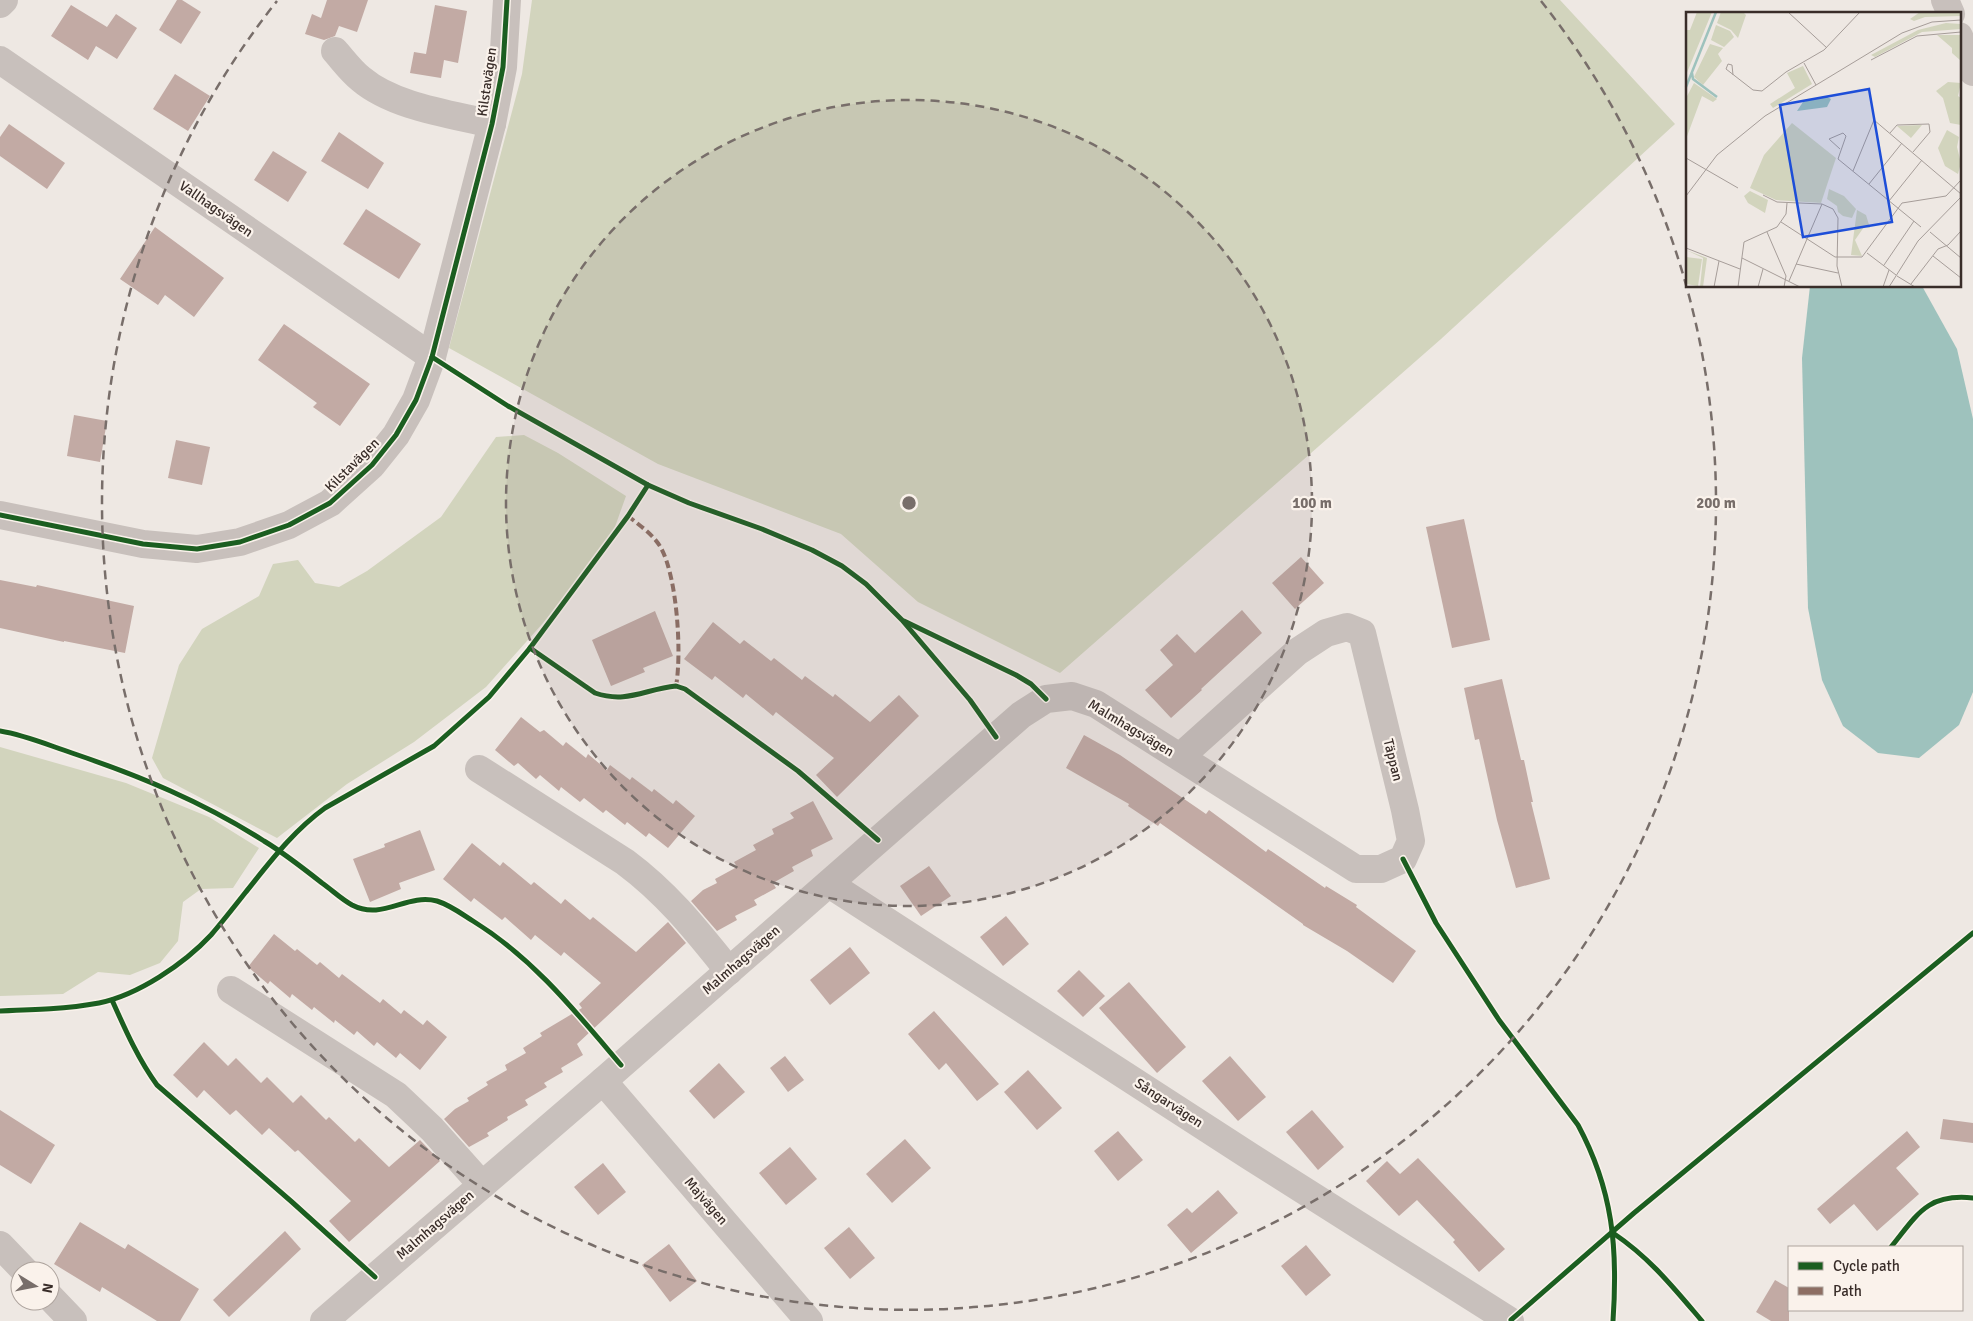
<svg xmlns="http://www.w3.org/2000/svg" width="1973" height="1321" viewBox="0 0 1973 1321" font-family="Signika,sans-serif">
	<style>
		.green { fill: #d2d4bd }
		.water { fill: #9ec2bd }
		.building { fill: #c2aaa4 }
		.lines { fill: none; stroke-linecap: round; stroke-linejoin: round }
		.minor { stroke: #c8c0bc; stroke-width: 28 }
		.quiet { stroke: #8d6e63; stroke-width: 4; stroke-dasharray: 8 4; stroke-linecap: butt }
		.cycleway-casing { stroke: #faf2eb; stroke-width: 8 }
		.cycleway { stroke: #1b5e20; stroke-width: 5 }
		.ring { fill: none; stroke: #786e6a; stroke-width: 2.5; stroke-dasharray: 9 6 }
		.labels { text-anchor: middle; dominant-baseline: central; stroke-width: 4.5; stroke-linejoin: round; paint-order: stroke }
		.street-label { font-size: 14px; fill: #392d29; stroke: #faf2eb }
		.inset-river { fill: none; stroke: #9ec2bd; stroke-width: 2.5 }
		.inset-road { fill: none; stroke: #a69d99; stroke-width: 1 }
		.view { fill: #1d4ed8; fill-opacity: 0.15; stroke: #1d4ed8; stroke-width: 2.5 }
		.inset-edge { fill: none; stroke: #392d29; stroke-width: 2.5 }
		.centre { fill: #786e6a; stroke: #faf2eb; stroke-width: 2.5 }
		.ring-label { font-size: 15px; text-anchor: middle; font-weight: bold; fill: #786e6a; stroke: #faf2eb; stroke-width: 4.5; stroke-linejoin: round; paint-order: stroke }
	</style>
	<rect width="100%" height="100%" fill="#eee8e3"/>
	<g class="green">
		<path d="M 532,0 L 1560,0 L 1675,124 L 1441,339 L 1060,673 L 918,602 L 841,534 L 658,464 L 449,348 L 522,74 Z"/>
		<path d="M 524,435 L 558,453 L 626,496 L 611,538 L 543,623 L 486,687 L 414,742 L 347,784 L 277,838 L 163,778 L 152,758 L 179,665 L 202,629 L 259,596 L 273,564 L 298,560 L 315,583 L 339,587 L 367,571 L 441,517 L 496,437 Z"/>
		<path d="M 0,747 L 126,783 L 209,817 L 259,848 L 233,888 L 201,889 L 183,902 L 178,941 L 160,963 L 130,975 L 98,972 L 63,994 L 0,996 Z"/>
	</g>
	<path class="water" d="M 1810,286 L 1922,286 L 1957,349 L 1973,419 L 1973,692 L 1959,725 L 1919,758 L 1878,753 L 1843,726 L 1822,680 L 1808,608 L 1802,358 Z"/>
	<g class="building">
		<path d="M 177,0 L 182,0 L 201,12 L 181,44 L 159,30 Z"/>
		<path d="M 327,0 L 368,0 L 357,32 L 339,26 L 335,36 L 324,40 L 305,34 L 312,14 L 321,18 Z"/>
		<path d="M 71,5 L 107,27 L 116,14 L 137,28 L 117,59 L 96,46 L 88,60 L 51,36 Z"/>
		<path d="M 435,5 L 467,11 L 458,63 L 444,60 L 441,78 L 410,73 L 414,52 L 426,54 Z"/>
		<path d="M 175,74 L 210,96 L 188,131 L 153,109 Z"/>
		<path d="M 9,124 L 65,163 L 47,189 L 0,156 L 0,137 Z"/>
		<path d="M 339,132 L 384,163 L 368,189 L 321,161 Z"/>
		<path d="M 273,151 L 307,172 L 288,202 L 254,180 Z"/>
		<path d="M 366,209 L 421,244 L 399,279 L 343,244 Z"/>
		<path d="M 155,227 L 224,278 L 194,317 L 165,295 L 158,305 L 120,279 Z"/>
		<path d="M 284,324 L 370,384 L 340,426 L 313,407 L 317,403 L 258,360 Z"/>
		<path d="M 74,415 L 107,421 L 100,462 L 67,456 Z"/>
		<path d="M 176,440 L 210,447 L 202,485 L 168,478 Z"/>
		<path d="M 1464,519 L 1490,640 L 1452,648 L 1426,527 Z"/>
		<path d="M 1301,557 L 1324,583 L 1295,609 L 1272,583 Z"/>
		<path d="M 0,580 L 36,587 L 37,585 L 134,606 L 125,653 L 64,641 L 64,642 L 0,628 Z"/>
		<path d="M 1242,610 L 1262,633 L 1201,689 L 1202,690 L 1171,718 L 1145,690 L 1173,665 L 1160,650 L 1177,634 L 1195,653 Z"/>
		<path d="M 655,611 L 673,656 L 643,668 L 645,672 L 611,686 L 592,640 Z"/>
		<path d="M 713,622 L 740,644 L 744,640 L 771,661 L 774,658 L 802,680 L 805,676 L 833,697 L 835,694 L 870,722 L 899,695 L 919,716 L 837,797 L 816,775 L 834,758 L 776,712 L 773,716 L 746,694 L 743,698 L 715,676 L 712,680 L 684,659 Z"/>
		<path d="M 1502,679 L 1521,760 L 1524,760 L 1533,802 L 1531,802 L 1550,879 L 1516,888 L 1497,820 L 1479,739 L 1475,740 L 1464,688 Z"/>
		<path d="M 521,717 L 540,732 L 544,730 L 563,746 L 566,742 L 586,758 L 588,754 L 607,770 L 610,765 L 630,780 L 632,777 L 652,792 L 654,789 L 673,804 L 676,800 L 695,816 L 668,848 L 649,833 L 646,837 L 627,822 L 625,825 L 606,810 L 603,813 L 584,798 L 580,802 L 561,787 L 559,791 L 540,775 L 536,779 L 518,763 L 514,766 L 495,750 Z"/>
		<path d="M 1084,735 L 1120,755 L 1206,814 L 1209,810 L 1266,852 L 1268,849 L 1325,888 L 1326,886 L 1357,905 L 1356,907 L 1416,951 L 1393,983 L 1347,951 L 1303,925 L 1303,924 L 1160,823 L 1158,826 L 1128,806 L 1129,804 L 1066,768 Z"/>
		<path d="M 813,801 L 833,839 L 811,850 L 813,856 L 792,867 L 794,871 L 773,883 L 776,888 L 754,900 L 757,905 L 735,916 L 737,920 L 717,931 L 691,901 L 703,890 L 717,883 L 715,879 L 737,867 L 734,862 L 756,850 L 753,845 L 774,834 L 772,829 L 794,818 L 790,813 Z"/>
		<path d="M 420,830 L 435,870 L 399,883 L 401,889 L 370,902 L 353,859 L 385,847 L 384,844 Z"/>
		<path d="M 472,843 L 500,866 L 503,862 L 531,885 L 534,882 L 561,904 L 565,899 L 590,920 L 593,917 L 636,952 L 668,922 L 686,943 L 577,1044 L 583,1055 L 561,1068 L 563,1072 L 544,1083 L 547,1087 L 525,1100 L 528,1105 L 507,1117 L 508,1120 L 487,1133 L 489,1136 L 469,1147 L 444,1119 L 455,1109 L 469,1101 L 467,1098 L 488,1085 L 486,1082 L 507,1070 L 505,1065 L 526,1053 L 523,1048 L 542,1036 L 540,1033 L 582,1008 L 579,1004 L 601,983 L 564,952 L 561,956 L 535,935 L 531,940 L 505,917 L 502,920 L 474,898 L 471,902 L 443,879 Z"/>
		<path d="M 929,866 L 951,896 L 921,916 L 900,886 Z"/>
		<path d="M 1006,916 L 1029,944 L 1003,966 L 980,937 Z"/>
		<path d="M 274,934 L 295,951 L 297,949 L 317,965 L 320,962 L 339,978 L 342,974 L 380,1003 L 383,999 L 401,1014 L 404,1010 L 423,1025 L 427,1020 L 447,1037 L 420,1070 L 400,1053 L 396,1058 L 377,1042 L 374,1046 L 357,1031 L 354,1035 L 335,1020 L 334,1023 L 314,1007 L 312,1010 L 292,994 L 290,998 L 270,981 L 268,984 L 248,967 Z"/>
		<path d="M 850,947 L 870,973 L 830,1005 L 810,980 Z"/>
		<path d="M 1079,970 L 1105,996 L 1083,1017 L 1057,991 Z"/>
		<path d="M 1129,982 L 1186,1047 L 1157,1073 L 1099,1008 Z"/>
		<path d="M 934,1011 L 999,1084 L 977,1101 L 946,1063 L 939,1070 L 908,1034 Z"/>
		<path d="M 204,1042 L 228,1066 L 236,1058 L 261,1083 L 267,1077 L 293,1103 L 301,1095 L 326,1120 L 329,1117 L 355,1142 L 359,1138 L 389,1167 L 420,1140 L 440,1161 L 349,1242 L 329,1221 L 351,1201 L 298,1150 L 295,1152 L 269,1128 L 262,1135 L 236,1110 L 230,1115 L 204,1090 L 197,1098 L 173,1075 Z"/>
		<path d="M 785,1056 L 804,1080 L 788,1092 L 770,1068 Z"/>
		<path d="M 1230,1056 L 1266,1097 L 1238,1121 L 1202,1081 Z"/>
		<path d="M 719,1063 L 745,1092 L 714,1119 L 689,1091 Z"/>
		<path d="M 1028,1070 L 1062,1108 L 1037,1130 L 1004,1092 Z"/>
		<path d="M 0,1110 L 55,1145 L 31,1184 L 0,1165 Z"/>
		<path d="M 1312,1110 L 1344,1147 L 1318,1170 L 1286,1132 Z"/>
		<path d="M 1943,1119 L 1973,1123 L 1973,1143 L 1940,1139 Z"/>
		<path d="M 1118,1131 L 1143,1160 L 1118,1181 L 1094,1151 Z"/>
		<path d="M 1907,1131 L 1920,1147 L 1896,1168 L 1919,1194 L 1877,1231 L 1854,1204 L 1830,1224 L 1817,1209 Z"/>
		<path d="M 905,1139 L 931,1168 L 892,1203 L 866,1174 Z"/>
		<path d="M 790,1147 L 817,1179 L 786,1205 L 759,1173 Z"/>
		<path d="M 1418,1158 L 1505,1249 L 1479,1272 L 1453,1242 L 1455,1240 L 1417,1200 L 1399,1216 L 1366,1181 L 1387,1161 L 1400,1174 Z"/>
		<path d="M 603,1163 L 626,1192 L 598,1215 L 574,1187 Z"/>
		<path d="M 1218,1190 L 1238,1213 L 1191,1253 L 1167,1225 L 1187,1208 L 1192,1213 Z"/>
		<path d="M 80,1222 L 125,1249 L 128,1244 L 199,1289 L 180,1321 L 157,1321 L 102,1287 L 100,1292 L 54,1264 Z"/>
		<path d="M 849,1227 L 875,1258 L 850,1279 L 824,1248 Z"/>
		<path d="M 285,1231 L 301,1249 L 229,1317 L 213,1300 Z"/>
		<path d="M 669,1244 L 697,1281 L 670,1302 L 642,1265 Z"/>
		<path d="M 1306,1245 L 1331,1275 L 1306,1296 L 1281,1266 Z"/>
		<path d="M 1775,1280 L 1789,1288 L 1789,1321 L 1771,1321 L 1756,1312 Z"/>
	</g>
	<g class="lines">
		<g class="minor">
			<path d="M 1945,0 L 1951,14"/>
			<path d="M 0,4 L 4,0"/>
			<path d="M 1959,36 L 1973,72"/>
			<path d="M 335,51 C 343,60 351,71 361,79 C 394,107 451,114 492,124"/>
			<path d="M 0,60 L 432,357"/>
			<path d="M 0,515 L 143,544 L 197,549 L 240,542 L 289,525 L 330,503 L 372,465 L 396,435 L 416,400 L 432,357 L 492,124 L 503,67 L 507,0"/>
			<path d="M 479,769 L 625,862 C 668,894 696,930 729,971"/>
			<path d="M 829,884 L 1251,1157 L 1510,1321"/>
			<path d="M 231,990 L 396,1095 L 432,1129 L 482,1185"/>
			<path d="M 603,1081 L 809,1321"/>
			<path d="M 0,1245 L 25,1271"/>
			<path d="M 50,1297 L 73,1321"/>
			<path d="M 324,1321 L 603,1081 L 1021,715 L 1046,699 L 1072,696 L 1096,704 L 1356,869 L 1381,869 L 1403,859 L 1411,841 L 1405,810 L 1362,633 L 1347,627 L 1326,633 L 1297,652 L 1180,757"/>
		</g>
		<path class="quiet" d="M 628,516 C 639,525 654,535 661,548 C 677,577 682,653 676,686"/>
		<g class="cycleway-casing">
			<g id="cycleway">
				<path d="M 432,357 L 508,406 L 648,485 L 689,503 L 762,529 L 812,550 L 842,566 L 866,584 L 902,620 L 970,700 L 996,737"/>
				<path d="M 0,515 L 143,544 L 197,549 L 240,542 L 289,525 L 330,503 L 372,465 L 396,435 L 416,400 L 432,357 L 492,124 L 503,67 L 507,0"/>
				<path d="M 904,621 L 1016,675 L 1031,684 L 1046,699"/>
				<path d="M 530,648 L 595,693 C 627,704 645,689 676,686 L 685,689 L 798,771 L 878,840"/>
				<path d="M 0,731 C 25,735 48,745 72,753 C 140,776 203,802 264,841 C 284,853 303,868 322,883 C 332,890 341,899 352,905 C 383,921 406,893 437,901 C 450,905 462,914 473,921 C 533,958 576,1012 621,1065"/>
				<path d="M 1403,859 L 1436,923 L 1499,1020 L 1578,1125 C 1613,1190 1618,1248 1613,1321"/>
				<path d="M 112,1000 C 125,1029 138,1059 157,1085 L 292,1202 L 375,1277"/>
				<path d="M 0,1011 C 33,1010 67,1009 99,1003 C 138,995 184,964 211,935 C 223,921 234,907 245,893 C 270,862 293,831 325,808 L 434,746 L 489,697 L 530,648 L 628,516 L 648,485"/>
				<path d="M 1613,1233 C 1650,1258 1673,1287 1702,1321"/>
				<path d="M 1891,1247 C 1917,1215 1927,1193 1973,1198"/>
				<path d="M 1511,1320 L 1634,1213 L 1973,933"/>
			</g>
		</g>
		<use href="#cycleway" class="cycleway"/>
	</g>
	<circle cx="909" cy="503" r="403" fill="#786e6a" fill-opacity=".12"/>
	<g class="ring">
		<circle cx="909" cy="503" r="403"/>
		<path d="M1541 1A807 807 0 1 1 277 1"/>
	</g>
	<g class="labels">
		<g class="street-label">
			<text transform="translate(487 82) rotate(-82)">Kilstavägen</text>
			<text transform="translate(216 209) rotate(35)">Vallhagsvägen</text>
			<text transform="translate(352 465) rotate(-45)">Kilstavägen</text>
			<text transform="translate(1131 728) rotate(31)">Malmhagsvägen</text>
			<text transform="translate(1393 760) rotate(76)">Täppan</text>
			<text transform="translate(741 960) rotate(-41)">Malmhagsvägen</text>
			<text transform="translate(1169 1103) rotate(33)">Sångarvägen</text>
			<text transform="translate(706 1201) rotate(49)">Majvägen</text>
			<text transform="translate(435 1225) rotate(-41)">Malmhagsvägen</text>
		</g>
	</g>
	<g transform="translate(1686 12)">
		<rect width="275" height="275" fill="#eee8e3"/>
		<path d="M 11,0 L 26,0 L 0,63 L 0,18 L 4,18 ZM 35,0 L 57,0 L 60,3 L 52,26 L 45,18 L 31,11 ZM 234,0 L 275,0 L 275,4 L 239,5 L 228,9 L 224,7 ZM 260,11 L 275,12 L 275,17 L 236,20 L 189,45 L 185,43 L 232,18 ZM 30,13 L 44,19 L 48,25 L 38,35 L 25,28 ZM 251,23 L 275,23 L 275,49 L 266,41 L 266,36 ZM 24,32 L 37,36 L 32,42 L 36,49 L 17,73 L 8,65 ZM 117,54 L 126,72 L 87,96 L 84,92 L 109,76 L 101,61 ZM 262,70 L 275,71 L 272,84 L 275,86 L 275,113 L 264,111 L 257,86 L 250,79 ZM 8,71 L 31,87 L 27,90 L 16,84 L 0,127 L 0,86 ZM 106,111 L 150,146 L 135,191 L 90,188 L 64,176 L 78,143 ZM 236,113 L 225,126 L 211,114 ZM 261,118 L 273,125 L 271,135 L 275,151 L 272,162 L 259,154 L 252,136 ZM 143,177 L 158,184 L 170,197 L 166,206 L 157,204 L 152,200 L 151,194 L 141,187 ZM 64,179 L 82,188 L 79,201 L 62,191 L 58,184 ZM 171,198 L 180,203 L 184,216 L 178,215 L 169,228 L 176,244 L 165,243 ZM 0,238 L 21,246 L 17,275 L 14,275 L 17,246 ZM 0,245 L 16,247 L 12,274 L 0,272 Z" fill="#d2d4bd"/>
		<path d="M 139,84 L 145,87 L 141,95 L 111,99 L 117,90 Z" fill="#9ec2bd"/>
		<path class="inset-river" d="M 6,61 L 7,67 L 31,85M 0,75 L 30,0"/>
		<path class="inset-road" d="M 102,0 L 141,36M 185,48 L 231,24 L 275,20M 118,51 L 130,73M 47,63 L 46,53 L 42,52 L 40,57 L 67,78 L 76,79 L 100,60 L 138,38 L 174,0M 204,121 L 211,113 L 243,112 L 244,120 L 227,140M 154,137 L 143,127 L 157,121 L 160,124 L 152,147 L 235,215M 0,146 L 52,176M 167,159 L 188,108 L 275,182M 183,172 L 216,131M 77,183 L 91,190 L 136,192 L 147,197 L 152,206 L 151,254 L 156,275M 0,184 L 31,143 L 79,104 L 216,21 L 246,10 L 275,8M 203,189 L 236,148M 95,210 L 149,245 L 176,245 L 216,191 L 260,184 L 275,168M 81,220 L 100,264 L 98,275M 244,220 L 275,246M 0,236 L 54,257M 181,241 L 210,263M 247,244 L 275,266M 56,246 L 114,275M 110,252 L 152,261M 198,253 L 228,209M 211,264 L 229,275M 103,269 L 136,192M 225,272 L 252,237 L 262,233 L 275,219M 28,275 L 33,249M 52,275 L 58,230 L 91,215 L 100,202 L 101,191M 72,275 L 77,257M 197,275 L 203,258M 203,275 L 232,229 L 275,185"/>
		<path class="view" d="M 183,77 L 206,210 L 117,225 L 94,93 Z"/>
		<rect width="275" height="275" class="inset-edge"/>
	</g>
	<circle cx="909" cy="503" r="8" class="centre"/>
	<g class="ring-label">
		<text x="1312" y="508">100 m</text>
		<text x="1716" y="508">200 m</text>
	</g>
	<rect x="1788" y="1246" width="175" height="65" fill="#faf2eb" stroke="#ada39d"/>
	<rect x="1798" y="1262" width="25" height="8" fill="#1b5e20" stroke="#ada39d"/>
	<text x="1833" y="1271" font-size="15" fill="#392d29">Cycle path</text>
	<rect x="1798" y="1287" width="25" height="8" fill="#8d6e63" stroke="#ada39d"/>
	<text x="1833" y="1296" font-size="15" fill="#392d29">Path</text>
	<g transform="translate(35 1286) rotate(100)"><circle r="24" fill="#faf2eb" stroke="#ada39d"/>
	<path d="M0-4L9 19L0 12L-9 19Z" fill="#786e6a"/>
	<text y="-8" font-size="14" font-weight="bold" text-anchor="middle" fill="#392d29">N</text>
	</g>
</svg>
